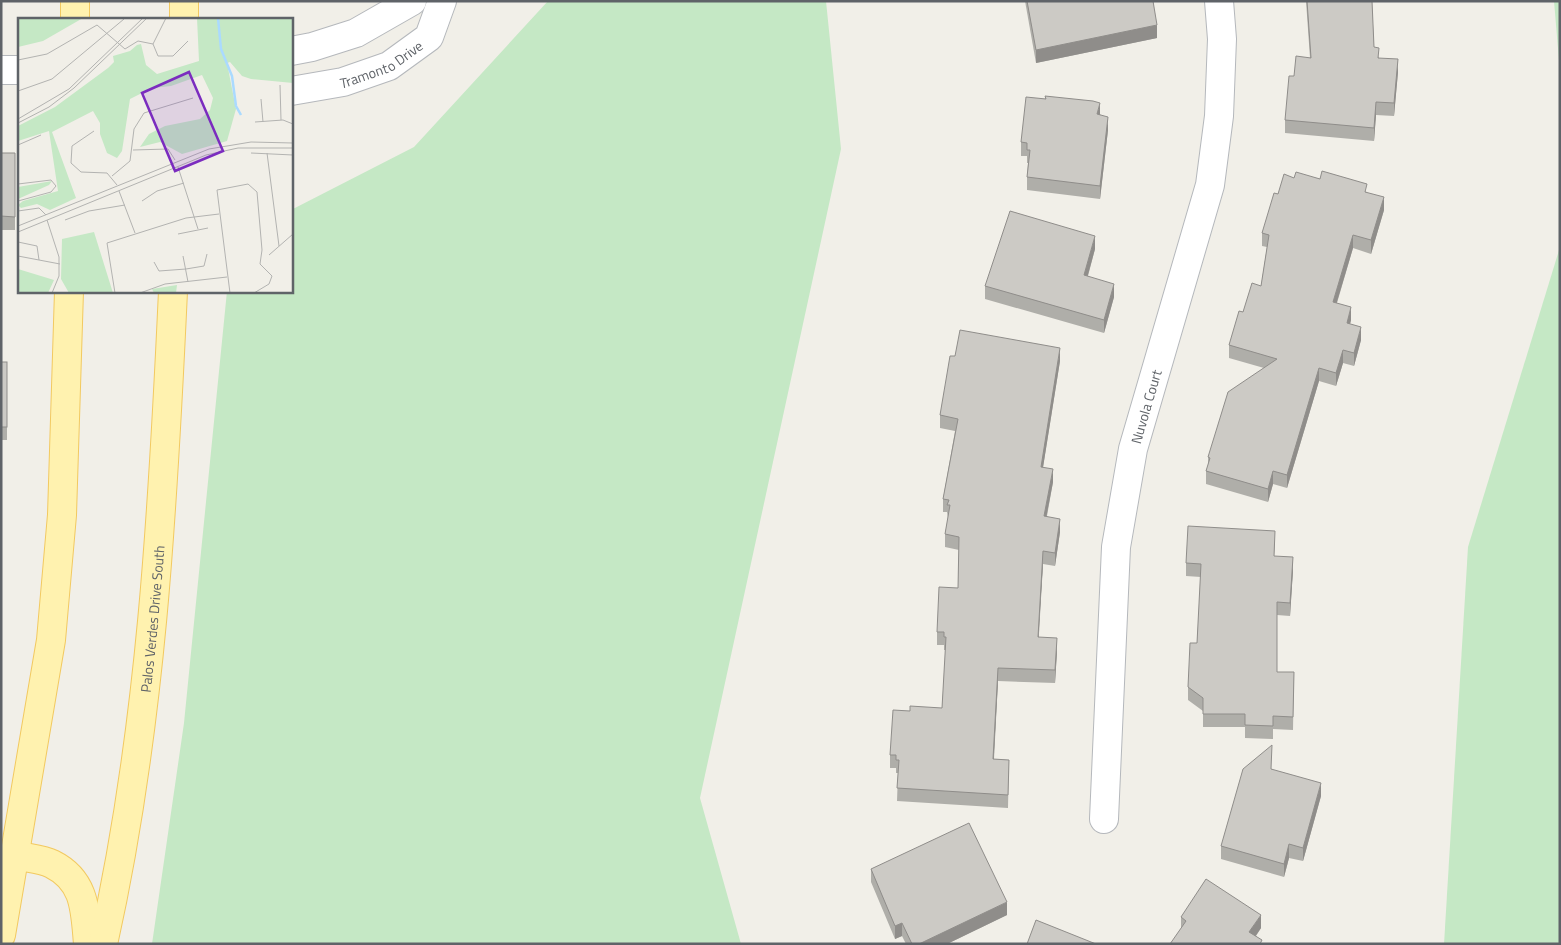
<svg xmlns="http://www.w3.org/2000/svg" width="1561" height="945" viewBox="0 0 1561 945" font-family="'Titillium Web',sans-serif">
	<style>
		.green { fill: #c5e8c5 }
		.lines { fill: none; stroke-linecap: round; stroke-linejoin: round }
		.street-casing { stroke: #b5b8bc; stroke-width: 30 }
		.primary-casing { stroke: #f2c960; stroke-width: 30 }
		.street { stroke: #fff; stroke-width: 28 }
		.primary { stroke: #fff2af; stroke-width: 28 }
		.wall { fill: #afaea9 }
		.shaded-wall { fill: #8f8d8a }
		.building { fill: #cccac5; stroke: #8f8d8a }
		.labels { text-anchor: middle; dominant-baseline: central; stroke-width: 4; stroke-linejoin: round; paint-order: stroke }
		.street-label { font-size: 14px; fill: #5f6368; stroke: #fff }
		.inset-river { fill: none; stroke: #aadaff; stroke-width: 2.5 }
		.inset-road { fill: none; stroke: #b3b3b1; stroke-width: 1 }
		.view { fill: #7b2cbf; fill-opacity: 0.15; stroke: #7b2cbf; stroke-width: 2.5 }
		.inset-edge { fill: none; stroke: #5f6368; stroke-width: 2.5 }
	</style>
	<rect width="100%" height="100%" fill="#f1efe8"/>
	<g class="green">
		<path d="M 548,1 L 826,1 L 841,149 L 700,798 L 741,944 L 152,944 L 184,723 L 227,291 L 291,291 L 291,210 L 414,147 Z"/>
		<path d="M 1554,1 L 1560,1 L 1560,72 Z"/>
		<path d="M 1560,247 L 1560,944 L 1444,944 L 1468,547 Z"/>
	</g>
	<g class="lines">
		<g class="street-casing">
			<g id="street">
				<path d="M 291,51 L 312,47 L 356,33 L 412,1"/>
				<path d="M 1,70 L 19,70"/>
				<path id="s1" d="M 291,91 L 343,82 L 389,66 L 429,37 L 442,1"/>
				<path id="s2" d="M 1104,819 L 1116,547 L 1133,449 L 1210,185 L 1219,116 L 1222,39 L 1219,1"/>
			</g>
		</g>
		<g class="primary-casing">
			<g id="primary">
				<path d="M 75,19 L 75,1"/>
				<path d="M 184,19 L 184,1"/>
				<path d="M 15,855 C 26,858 42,859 52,864 C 86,881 85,911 88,944"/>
				<path d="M 1,935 L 51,640 L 62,515 L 69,291"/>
				<path id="s3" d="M 103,944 C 151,730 163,509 173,291"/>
			</g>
		</g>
		<use href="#street" class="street"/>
		<use href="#primary" class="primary"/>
	</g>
	<g class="wall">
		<path d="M 1025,1 L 1153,1 L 1157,38 L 1036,63 Z"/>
		<path d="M 1306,1 L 1387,1 L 1372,2 L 1374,47 L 1379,58 L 1398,72 L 1394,116 L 1376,115 L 1374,141 L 1285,133 L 1285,120 L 1294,76 L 1310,58 Z"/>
		<path d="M 1045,96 L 1100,114 L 1108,130 L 1100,199 L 1027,190 L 1027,177 L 1028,163 L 1027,163 L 1027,156 L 1021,156 L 1021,142 L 1045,99 Z"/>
		<rect x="1" y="153" width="14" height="77"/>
		<path d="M 1294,178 L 1320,179 L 1367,192 L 1384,210 L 1371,254 L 1353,248 L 1337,303 L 1351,320 L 1350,324 L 1361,340 L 1354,366 L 1343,363 L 1336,386 L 1319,381 L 1287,488 L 1273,484 L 1268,502 L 1206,484 L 1206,471 L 1208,467 L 1208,457 L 1264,368 L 1229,358 L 1229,345 L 1243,312 L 1261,286 L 1267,247 L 1262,246 L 1262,233 L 1278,194 Z"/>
		<path d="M 1095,249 L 1088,276 L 1114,297 L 1104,333 L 985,299 L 985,286 Z"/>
		<path d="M 955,356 L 1060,361 L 1043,467 L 1053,482 L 1047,516 L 1060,532 L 1055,566 L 1043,564 L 1038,637 L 1057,651 L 1055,683 L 998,681 L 994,759 L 1009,760 L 1008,808 L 897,801 L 898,773 L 896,773 L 896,768 L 890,768 L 890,755 L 910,711 L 942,708 L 946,650 L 944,650 L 944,645 L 937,645 L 937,632 L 958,588 L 959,550 L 945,547 L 945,534 L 948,518 L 947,512 L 943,512 L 943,499 L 955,431 L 940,428 L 940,415 Z"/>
		<rect x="1" y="362" width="6" height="78"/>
		<path d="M 1275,544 L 1274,556 L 1293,570 L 1290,616 L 1277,615 L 1277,672 L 1294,672 L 1293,730 L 1273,729 L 1273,739 L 1245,738 L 1245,727 L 1203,727 L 1203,711 L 1188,700 L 1188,687 L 1197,643 L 1201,577 L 1186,576 L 1186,563 Z"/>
		<path d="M 1271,769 L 1321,796 L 1303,861 L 1289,858 L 1284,877 L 1221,859 L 1221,846 Z"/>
		<path d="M 871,869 L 1007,915 L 947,944 L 906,944 L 902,936 L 895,939 L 871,882 Z"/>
		<path d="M 1181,917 L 1261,928 L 1256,936 L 1262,944 L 1181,928 Z"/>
	</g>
	<g class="shaded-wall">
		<path d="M 1157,25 L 1157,38 L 1036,63 L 1036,50 Z"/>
		<path d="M 1398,59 L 1398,72 L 1394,116 L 1394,103 Z"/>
		<path d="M 1376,102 L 1376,115 L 1374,141 L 1374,128 Z"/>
		<path d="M 1100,103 L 1100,116 L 1097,114 Z"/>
		<path d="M 1108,117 L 1108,130 L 1100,199 L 1100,186 Z"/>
		<path d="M 1384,197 L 1384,210 L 1371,254 L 1371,240 Z"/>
		<path d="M 1353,235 L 1353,248 L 1333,315 L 1333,302 Z"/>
		<path d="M 1095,236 L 1095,249 L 1084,289 L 1084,275 Z"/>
		<path d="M 1114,284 L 1114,297 L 1104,333 L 1104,320 Z"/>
		<path d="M 1351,307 L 1351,320 L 1347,336 L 1347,323 Z"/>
		<path d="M 1361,327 L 1361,340 L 1354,366 L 1354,353 Z"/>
		<path d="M 1060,348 L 1060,361 L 1041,480 L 1041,467 Z"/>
		<path d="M 1343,350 L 1343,363 L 1336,386 L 1336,373 Z"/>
		<path d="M 1319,368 L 1319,381 L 1287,488 L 1287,475 Z"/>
		<path d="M 1053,469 L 1053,482 L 1044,529 L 1044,516 Z"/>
		<path d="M 1273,471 L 1273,484 L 1268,502 L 1268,489 Z"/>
		<path d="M 1060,519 L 1060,532 L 1055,566 L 1055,553 Z"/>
		<path d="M 1043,551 L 1043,564 L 1038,650 L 1038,637 Z"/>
		<path d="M 1293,557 L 1293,570 L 1290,616 L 1290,603 Z"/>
		<path d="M 1057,638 L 1057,651 L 1055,683 L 1055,670 Z"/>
		<path d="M 998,668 L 998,681 L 993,772 L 993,759 Z"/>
		<path d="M 1321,783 L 1321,796 L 1303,861 L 1303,848 Z"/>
		<path d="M 1289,844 L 1289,858 L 1284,877 L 1284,864 Z"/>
		<path d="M 1007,902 L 1007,915 L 947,944 L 919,944 Z"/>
		<path d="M 1261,915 L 1261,928 L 1250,944 L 1249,932 Z"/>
		<path d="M 902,923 L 902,936 L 895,939 L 895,926 Z"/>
	</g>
	<g class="building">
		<path d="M 1027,1 L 1153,1 L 1157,25 L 1036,50 Z"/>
		<path d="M 1307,1 L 1372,1 L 1374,47 L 1379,48 L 1378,58 L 1398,59 L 1394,103 L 1376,102 L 1374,128 L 1285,120 L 1289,76 L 1294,76 L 1296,56 L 1311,58 Z"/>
		<path d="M 1045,96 L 1093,101 L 1100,103 L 1097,114 L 1108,117 L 1100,186 L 1027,177 L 1030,150 L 1027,150 L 1027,143 L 1021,142 L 1026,97 L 1046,99 Z"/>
		<path d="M 1,153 L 15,153 L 15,217 L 1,216 Z"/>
		<path d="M 1322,171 L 1367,184 L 1365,192 L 1384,197 L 1371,240 L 1353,235 L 1333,302 L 1351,307 L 1347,323 L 1361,327 L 1354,353 L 1343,350 L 1336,373 L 1319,368 L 1287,475 L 1273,471 L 1268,489 L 1206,471 L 1210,458 L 1208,457 L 1228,392 L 1277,359 L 1229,345 L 1239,311 L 1243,312 L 1252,283 L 1261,286 L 1269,235 L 1262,233 L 1274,193 L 1278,194 L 1284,174 L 1294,178 L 1296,172 L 1320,179 Z"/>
		<path d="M 1010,211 L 1095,236 L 1084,275 L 1114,284 L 1104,320 L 985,286 Z"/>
		<path d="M 960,330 L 1060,348 L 1041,467 L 1053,469 L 1044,516 L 1060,519 L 1055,553 L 1043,551 L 1038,637 L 1057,638 L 1055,670 L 998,668 L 993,759 L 1009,760 L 1008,795 L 897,788 L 899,760 L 896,760 L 896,755 L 890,755 L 893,710 L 910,711 L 910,706 L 942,708 L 946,637 L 944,637 L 944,632 L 937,632 L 939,587 L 958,588 L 959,537 L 945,534 L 950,505 L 947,505 L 949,500 L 943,499 L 958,419 L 940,415 L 950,356 L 955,356 Z"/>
		<rect x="1" y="362" width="6" height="65"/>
		<path d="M 1188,526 L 1275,531 L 1274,556 L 1293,557 L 1290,603 L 1277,602 L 1277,672 L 1294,672 L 1293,717 L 1273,716 L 1273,726 L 1245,725 L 1245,714 L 1203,714 L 1203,698 L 1188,687 L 1190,643 L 1197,643 L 1201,564 L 1186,563 Z"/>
		<path d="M 1272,745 L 1271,769 L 1321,783 L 1303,848 L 1289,844 L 1284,864 L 1221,846 L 1243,769 Z"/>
		<path d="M 969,823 L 1007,902 L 919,944 L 912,944 L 902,923 L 895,926 L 871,869 Z"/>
		<path d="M 1206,879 L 1261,915 L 1249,932 L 1262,940 L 1260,944 L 1170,944 L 1186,921 L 1181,917 Z"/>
		<path d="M 1036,920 L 1096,944 L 1027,944 Z"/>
	</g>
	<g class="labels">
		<g class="street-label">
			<text stroke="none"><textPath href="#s1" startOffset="95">Tramonto Drive</textPath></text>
			<text stroke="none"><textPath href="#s2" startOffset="416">Nuvola Court</textPath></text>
			<text stroke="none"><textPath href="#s3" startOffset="329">Palos Verdes Drive South</textPath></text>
		</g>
	</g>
	<g transform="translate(18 18)">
		<rect width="275" height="275" fill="#f1efe8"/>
		<path d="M 65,0 L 25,23 L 0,29 L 0,0 ZM 179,0 L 275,0 L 275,65 L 233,61 L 224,58 L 212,44 L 209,45 L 218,91 L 209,123 L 164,136 L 142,124 L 122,129 L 131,116 L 147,108 L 182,101 L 192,92 L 195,80 L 184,57 L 153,68 L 134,70 L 112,81 L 104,133 L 99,140 L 89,135 L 82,116 L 82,105 L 75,93 L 34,114 L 58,180 L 32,192 L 19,186 L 3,190 L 0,187 L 5,183 L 40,173 L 31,113 L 0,123 L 0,108 L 37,89 L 90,50 L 96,44 L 95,38 L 112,33 L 119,27 L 123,26 L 128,47 L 139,56 L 181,43 ZM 34,163 L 31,167 L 0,181 L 0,169 ZM 76,214 L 95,275 L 51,275 L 43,261 L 44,221 ZM 0,251 L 36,262 L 30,275 L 0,275 ZM 159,267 L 158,275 L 136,275 L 134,271 Z" fill="#c5e8c5"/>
		<path class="inset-river" d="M 200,0 L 203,31 L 214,58 L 218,88 L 223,97"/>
		<path class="inset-road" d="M 148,0 L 135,26 L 140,38 L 155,38 L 170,23M 0,42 L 29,36 L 79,7 L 107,31 L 120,23 L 135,26M 262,67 L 263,102M 0,73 L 34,61 L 106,1M 243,81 L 245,104M 0,101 L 51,71 L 125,0M 237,104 L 265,102 L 275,106M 0,105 L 31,89 L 56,70 L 129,0M 76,113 L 54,128 L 53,145 L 63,154 L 89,155 L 99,167M 0,127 L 23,117M 115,132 L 150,131 L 157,142M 233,135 L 275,137M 249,135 L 261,228M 160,149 L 180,211M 94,158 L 112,143 L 116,111 L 126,95 L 175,80M 0,166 L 33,162 L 38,168 L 33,174 L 0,183M 101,173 L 117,215M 124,183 L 139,173 L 166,165M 0,193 L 21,190 L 28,197M 29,202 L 41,239 L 41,258 L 34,275M 47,202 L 71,193 L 107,187M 0,208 L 191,131 L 233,124 L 275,125M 0,214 L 188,137 L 220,130 L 275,130M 160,216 L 190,210M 0,224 L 19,228 L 21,242M 251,237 L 275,216M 0,238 L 42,246M 165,238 L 170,264M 136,244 L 141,253 L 168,251 L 186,248 L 189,236M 97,275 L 89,225 L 168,200 L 201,196M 122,275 L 147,266 L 209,259M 212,275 L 199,172 L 230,166 L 239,174 L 244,232 L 242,246 L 254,258 L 251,266 L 236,275"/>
		<path class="view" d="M 171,54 L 205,133 L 157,153 L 124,75 Z"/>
		<rect width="275" height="275" class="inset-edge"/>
	</g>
	<rect width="1561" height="945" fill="none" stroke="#5f6368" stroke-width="5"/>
</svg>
